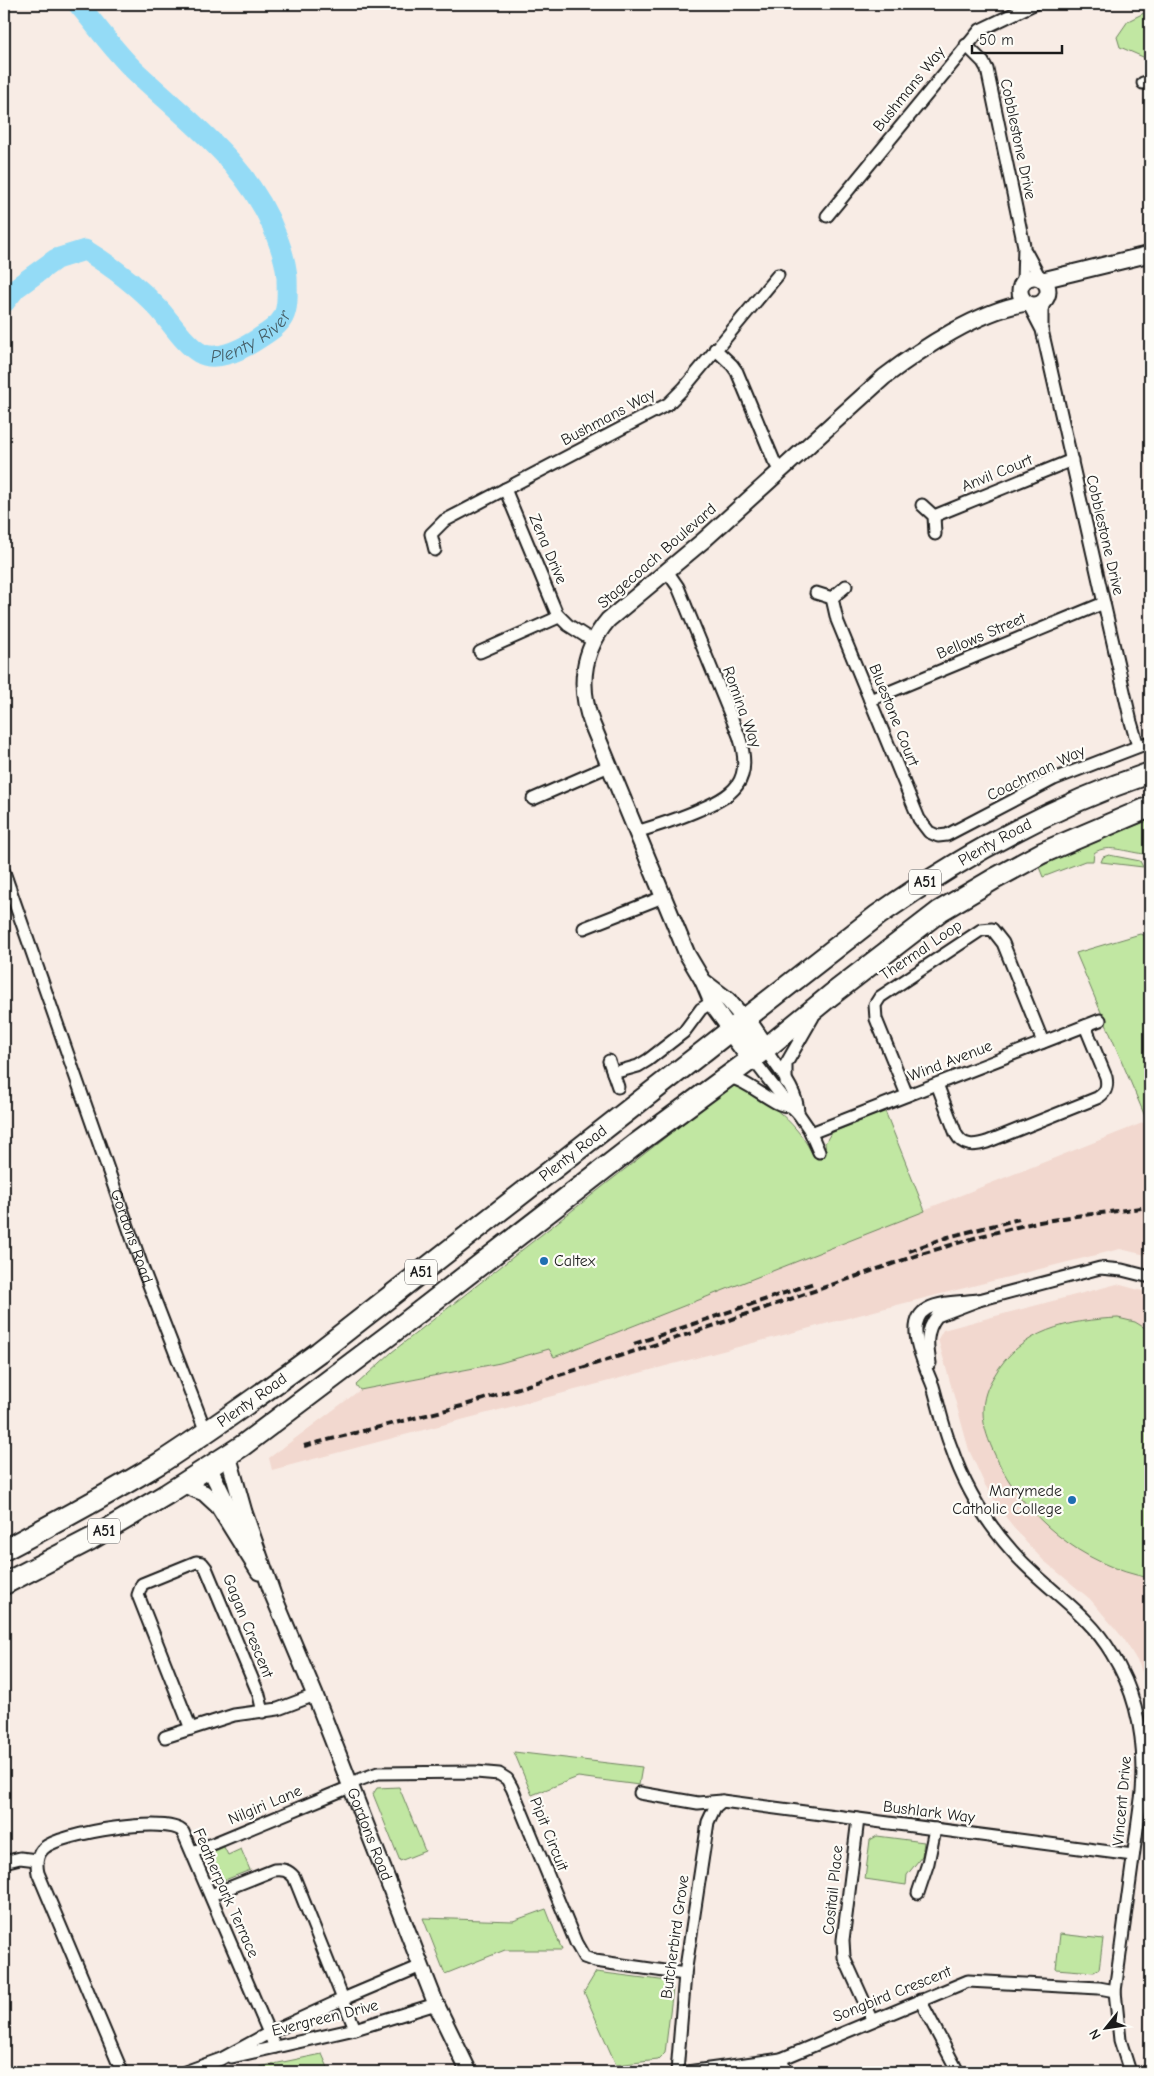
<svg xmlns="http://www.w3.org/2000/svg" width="1154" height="2076" viewBox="0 0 1154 2076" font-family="'Comic Neue',sans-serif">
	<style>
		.built { fill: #f2d8cf }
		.green { fill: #c1e7a2; stroke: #6e825f }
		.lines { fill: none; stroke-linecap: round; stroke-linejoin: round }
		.river { stroke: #94dbf6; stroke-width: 21 }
		.street-casing { stroke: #1c1c1c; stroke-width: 15 }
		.secondary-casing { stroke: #1c1c1c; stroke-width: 19 }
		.highway-casing { stroke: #1c1c1c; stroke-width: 24 }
		.street { stroke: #fdfcf7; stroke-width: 11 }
		.secondary { stroke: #fdfcf7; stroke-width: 15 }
		.highway { stroke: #fdfcf7; stroke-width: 20 }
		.rail { stroke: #1c1c1c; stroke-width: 4; stroke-dasharray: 8 4; stroke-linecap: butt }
		.poi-dot { fill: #1f6fb2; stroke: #fdfcf7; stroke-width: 2 }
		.labels { text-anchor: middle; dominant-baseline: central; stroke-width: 4.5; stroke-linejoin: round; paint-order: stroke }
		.shield { fill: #fdfcf7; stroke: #605f5e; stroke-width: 1 }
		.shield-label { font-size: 15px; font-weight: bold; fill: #1c1c1c }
		.street-label { font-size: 16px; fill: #1c1c1c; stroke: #fdfcf7 }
		.poi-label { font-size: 16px; fill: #1c1c1c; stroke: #fdfcf7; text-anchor: start }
		.water-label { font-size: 18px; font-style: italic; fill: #465f68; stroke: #fdfcf7 }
	</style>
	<rect width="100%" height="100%" fill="#f8ece5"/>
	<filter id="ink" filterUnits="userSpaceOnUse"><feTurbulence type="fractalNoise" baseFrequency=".02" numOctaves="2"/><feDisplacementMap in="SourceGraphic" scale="10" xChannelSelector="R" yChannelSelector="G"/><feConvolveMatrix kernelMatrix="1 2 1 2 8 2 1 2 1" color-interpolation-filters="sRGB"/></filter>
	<g filter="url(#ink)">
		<g class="built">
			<path d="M 1150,1120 L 1150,1256 L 1120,1249 L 897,1305 L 272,1470 L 269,1458 L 360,1390 L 500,1363 L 549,1349 L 554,1357 Z"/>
			<path d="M 1117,1284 L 1150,1293 L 1150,1694 L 1139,1664 L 1124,1639 L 1090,1599 L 1043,1560 L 1025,1541 L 1004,1515 L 985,1485 L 969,1450 L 938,1339 L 943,1330 Z"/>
		</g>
		<g class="green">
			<path d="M 1150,10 L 1150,60 L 1120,47 L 1117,37 L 1128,21 Z"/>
			<path d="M 1150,820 L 1150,854 C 1133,855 1108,842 1094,853 L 1093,861 L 1085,861 L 1043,877 L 1039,867 L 1093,842 Z"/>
			<path d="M 1109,855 L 1140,861 L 1143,867 L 1101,862 L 1103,857 Z"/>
			<path d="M 1140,934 L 1150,937 L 1150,1120 L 1147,1121 L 1076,953 Z"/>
			<path d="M 735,1085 L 740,1085 C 771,1104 798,1123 814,1157 L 826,1152 L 825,1143 L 831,1133 L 885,1111 L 925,1211 L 554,1357 L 549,1349 L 500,1363 L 360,1390 L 356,1385 L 392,1352 L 727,1089 Z"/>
			<path d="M 1118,1318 L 1135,1322 L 1150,1331 L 1150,1578 C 1083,1566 1023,1517 995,1455 C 989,1442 983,1427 983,1412 C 983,1398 987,1387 994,1376 C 1020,1330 1069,1320 1118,1318 Z"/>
			<path d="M 514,1752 L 642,1767 L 639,1785 L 578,1777 L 532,1795 Z"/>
			<path d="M 399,1787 L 425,1851 L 400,1861 L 373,1794 L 377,1788 Z"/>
			<path d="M 877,1836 L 924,1842 L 922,1856 L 907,1875 L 906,1885 L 865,1879 L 870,1840 Z"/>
			<path d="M 224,1847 L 228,1855 L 241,1849 L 250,1870 L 220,1882 L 208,1854 Z"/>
			<path d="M 546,1909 L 562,1950 L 505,1950 L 445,1974 L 423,1918 L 513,1921 Z"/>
			<path d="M 1060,1934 L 1103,1939 L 1099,1969 L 1094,1972 L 1056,1969 Z"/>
			<path d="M 596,1972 L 668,1981 L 673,1988 L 665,2053 L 658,2060 L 616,2065 L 584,1992 Z"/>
			<path d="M 322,2054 L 330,2072 L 261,2072 L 259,2067 Z"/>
		</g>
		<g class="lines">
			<path class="river" id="s1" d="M 4,303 L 16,288 L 56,259 L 85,250 C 113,267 136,284 159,309 C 171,322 184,344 200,353 C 215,362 240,350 253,342 C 287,321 288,318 287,278 C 286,262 282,250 276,235 C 250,163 185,119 132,68 C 112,48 96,25 78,4"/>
			<g class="street-casing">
				<g id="street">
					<path d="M 966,45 L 983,62 L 987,69 L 1024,246 L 1023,282"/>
					<path d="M 1143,83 L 1150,82"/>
					<path d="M 827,216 L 980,30 L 1034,4"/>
					<path d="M 1026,252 L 1040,278"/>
					<path d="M 1028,303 L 1042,330 L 1131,722 L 1138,746"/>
					<path d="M 1042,326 L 1042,310 L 1045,299"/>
					<path d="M 715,349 L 732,365 L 737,372 L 774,461 L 780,471"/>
					<path d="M 505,489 L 557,614 L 568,625 L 593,641"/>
					<path d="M 922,505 L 934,516 L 935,534"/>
					<path d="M 934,516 L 1072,460"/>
					<path d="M 435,550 L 431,534 L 444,521 L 668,404 L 684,388 L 778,275"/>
					<path d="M 816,593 L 832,598 L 846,586"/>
					<path d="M 832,598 L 837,620 L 919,819 L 929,832 L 938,836 L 947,835 L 1054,779 L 1150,742"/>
					<path d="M 480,652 L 559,617"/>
					<path d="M 870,700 L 1104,603"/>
					<path d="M 533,799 L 609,766"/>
					<path d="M 636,832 C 656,826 675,820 694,812 C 734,796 754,782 739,736 L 678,587 L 667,571"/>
					<path id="s2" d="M 4,872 L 144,1272 L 206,1432"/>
					<path d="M 584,928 L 663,897"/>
					<path d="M 765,1049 C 777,1068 798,1090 798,1113"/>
					<path d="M 752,1058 L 782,1097 L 798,1113 L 809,1129 L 819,1152"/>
					<path d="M 609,1061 L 618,1087"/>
					<path d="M 613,1073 L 638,1066 L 648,1060 L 684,1032 L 701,1009 L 712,1002"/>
					<path d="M 726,1077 C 749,1079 772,1107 790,1106"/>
					<path d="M 786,1082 L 786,1064 L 813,1017"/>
					<path d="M 937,1084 L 956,1134 C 963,1147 974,1146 987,1142 L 1097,1098 C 1106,1093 1108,1087 1106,1077 L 1085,1026"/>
					<path d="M 907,1095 L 876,1019 L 875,1005 L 880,997 L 981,930 L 992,929 L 1003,943 L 1043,1042"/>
					<path d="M 811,1133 L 1100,1020"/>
					<path d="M 979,1300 C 963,1302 942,1301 927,1309 C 902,1323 926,1367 933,1386 C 939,1406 943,1427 951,1447 C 964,1485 985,1521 1012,1551 C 1044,1588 1087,1611 1112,1654 C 1138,1696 1146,1742 1142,1792 L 1115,1991 L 1120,2040 L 1130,2072"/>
					<path d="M 930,1363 C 927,1346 925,1331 937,1316 L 979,1300 L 1100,1268 L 1122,1270 L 1150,1277"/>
					<path d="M 191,1729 L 138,1595 L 142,1584 L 196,1562 L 202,1563 L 206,1568 L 259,1695 L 263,1712"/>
					<path d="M 165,1737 L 234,1715 L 278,1709 L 315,1695"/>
					<path d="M 348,1784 L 378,1773 L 476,1772 L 499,1774 L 507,1779 L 512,1788 L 576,1943 L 584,1957 L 595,1961 L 685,1974"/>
					<path d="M 640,1793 L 698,1803 L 722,1801"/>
					<path d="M 858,1819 L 843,1940 L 844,1957 L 872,2019"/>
					<path d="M 193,1852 L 350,1787"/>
					<path d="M 4,1862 L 20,1858 L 37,1860"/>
					<path d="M 918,1893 L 928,1863 L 935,1829"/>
					<path d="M 211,1895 L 274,1870 C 283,1869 288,1870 294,1877 L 355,2029"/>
					<path d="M 920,2000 L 958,2072"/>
					<path d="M 232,2057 L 355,2029 L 436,2004"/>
					<path d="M 781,2059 L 786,2072"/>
					<path d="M 122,2072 L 38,1873 C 36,1864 37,1854 44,1848 C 61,1833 169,1815 183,1832 L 275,2047"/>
					<path d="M 185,2072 L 221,2059 L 269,2033 L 343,1999 L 421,1966"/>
					<path d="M 677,2072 L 685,1974 L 708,1822 L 715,1807 L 722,1801 L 1133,1855"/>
					<path d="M 687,2072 L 781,2059 L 968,1981 L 1099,1988 L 1115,1991"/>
				</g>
			</g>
			<g class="secondary-casing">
				<g id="secondary">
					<circle cx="1034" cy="291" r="14"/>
					<path d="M 1043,280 L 1150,254"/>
					<path d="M 703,981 L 728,1000 L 745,1020"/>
					<path d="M 731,1030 L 714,1007 L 703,981 L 687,954 L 592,724 C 578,687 582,651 608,620 L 704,540 L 884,377 C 922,348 979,311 1026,303"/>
					<path id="s3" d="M 228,1455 L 244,1512 L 273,1595 L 315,1695 L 436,2004 L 469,2072"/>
					<path d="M 209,1467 L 246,1542"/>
					<path d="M 182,1484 L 204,1493 L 218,1506 L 259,1572"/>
				</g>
			</g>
			<g class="highway-casing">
				<g id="highway">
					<path d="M 745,1020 L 765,1049"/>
					<path d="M 731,1030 L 752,1058"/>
					<path id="s4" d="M 4,1550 C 57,1522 109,1494 160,1463 C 214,1428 267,1390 319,1352 L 878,915 C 962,856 1052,806 1150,773"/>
					<path d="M 4,1584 L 91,1539 L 167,1494 L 242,1446 L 392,1333 L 636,1144 L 765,1049 L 831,995 L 940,911 L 994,879 L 1042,853 L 1150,807"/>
				</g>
			</g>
			<use href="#street" class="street"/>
			<use href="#secondary" class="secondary"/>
			<use href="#highway" class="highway"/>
			<g class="rail">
				<path d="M 909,1251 L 948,1237 L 1019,1219"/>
				<path d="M 634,1344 L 814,1283"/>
				<path d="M 304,1446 L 462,1406 L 695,1332 L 918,1255 L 981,1236 L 1033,1223 L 1076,1216 L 1150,1207"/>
				<path d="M 4,1512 L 5,1512"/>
			</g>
		</g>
	</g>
	<g class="poi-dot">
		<circle cx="544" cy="1261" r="5"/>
		<circle cx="1072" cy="1500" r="5"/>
	</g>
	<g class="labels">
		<g class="shield">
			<rect x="909" y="869.5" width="32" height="25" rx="4"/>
			<rect x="405" y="1259.5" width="32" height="25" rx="4"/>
			<rect x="88" y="1518.5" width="32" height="25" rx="4"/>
		</g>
		<g class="shield-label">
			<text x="925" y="882">A51</text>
			<text x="421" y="1272">A51</text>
			<text x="104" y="1531">A51</text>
		</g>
		<g class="street-label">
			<text transform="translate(909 89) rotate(-51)">Bushmans Way</text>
			<text transform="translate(1018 139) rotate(78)">Cobblestone Drive</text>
			<text transform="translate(608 417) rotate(-28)">Bushmans Way</text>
			<text transform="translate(997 473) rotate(-22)">Anvil Court</text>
			<text transform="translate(1105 535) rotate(77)">Cobblestone Drive</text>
			<text transform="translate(548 549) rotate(67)">Zena Drive</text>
			<text transform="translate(657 556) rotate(-41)">Stagecoach Boulevard</text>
			<text transform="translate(981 636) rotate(-23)">Bellows Street</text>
			<text transform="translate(742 707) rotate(70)">Romina Way</text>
			<text transform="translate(894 715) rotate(68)">Bluestone Court</text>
			<text transform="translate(1036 773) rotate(-26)">Coachman Way</text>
			<text stroke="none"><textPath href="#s4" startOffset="1220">Plenty Road</textPath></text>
			<text transform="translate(921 950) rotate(-34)">Thermal Loop</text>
			<text transform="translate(950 1061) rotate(-21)">Wind Avenue</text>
			<text stroke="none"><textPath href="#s4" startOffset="695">Plenty Road</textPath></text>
			<text stroke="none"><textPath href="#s2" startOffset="386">Gordons Road</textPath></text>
			<text stroke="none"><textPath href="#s4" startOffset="290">Plenty Road</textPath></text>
			<text transform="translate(248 1626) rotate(68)">Gagan Crescent</text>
			<text transform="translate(1122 1801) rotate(-85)">Vincent Drive</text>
			<text transform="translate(265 1805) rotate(-23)">Nilgiri Lane</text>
			<text transform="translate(929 1812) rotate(7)">Bushlark Way</text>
			<text stroke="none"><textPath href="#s3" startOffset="405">Gordons Road</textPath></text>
			<text transform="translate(549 1834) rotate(68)">Pipit Circuit</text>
			<text transform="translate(833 1890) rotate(-84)">Cositail Place</text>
			<text transform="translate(226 1893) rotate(66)">Featherpark Terrace</text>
			<text transform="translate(675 1937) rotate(-82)">Butcherbird Grove</text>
			<text transform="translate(892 1994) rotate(-22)">Songbird Crescent</text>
			<text transform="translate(325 2018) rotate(-14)">Evergreen Drive</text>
		</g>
		<g class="poi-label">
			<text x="554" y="1261">Caltex</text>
			<text x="1062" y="1491" text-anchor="end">Marymede<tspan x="1062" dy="18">Catholic College</tspan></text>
		</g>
		<g class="water-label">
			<text stroke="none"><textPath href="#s1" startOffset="311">Plenty River</textPath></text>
		</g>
	</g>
	<rect width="1154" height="2076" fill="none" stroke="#fdfcf7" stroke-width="20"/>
	<rect x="10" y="10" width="1134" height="2056" fill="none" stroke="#1c1c1c" stroke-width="2" filter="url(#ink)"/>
	<g transform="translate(1106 2028) rotate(240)" stroke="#fdfcf7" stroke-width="4" paint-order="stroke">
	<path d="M0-4L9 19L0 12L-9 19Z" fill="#1c1c1c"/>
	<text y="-8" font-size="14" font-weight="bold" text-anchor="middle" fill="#1c1c1c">N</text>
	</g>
	<path d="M972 45v8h90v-8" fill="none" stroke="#1c1c1c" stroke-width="2.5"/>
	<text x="979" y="45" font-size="15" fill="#1c1c1c" stroke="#fdfcf7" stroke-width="4" paint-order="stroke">50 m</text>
</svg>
